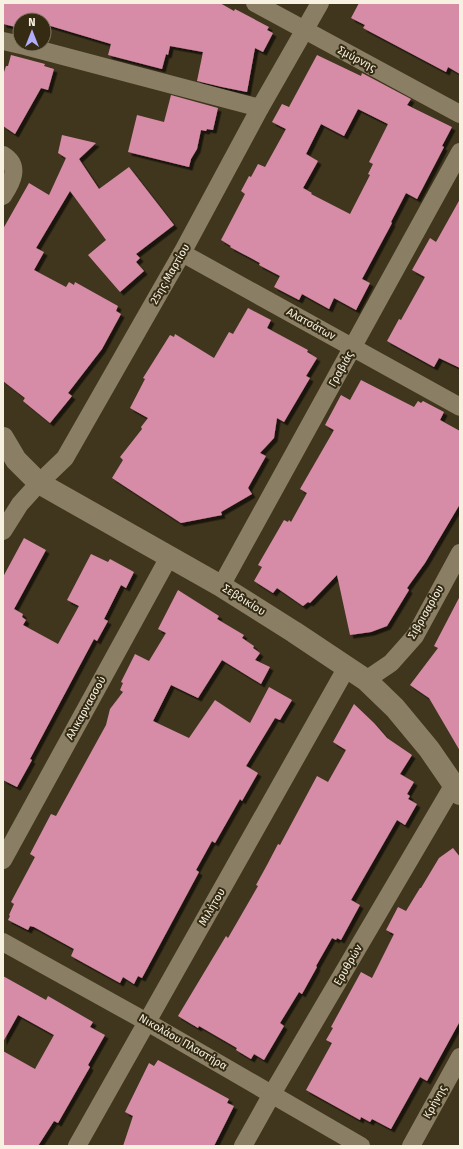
<svg xmlns="http://www.w3.org/2000/svg" width="463" height="1149" viewBox="0 0 463 1149" font-family="'Fira Sans',sans-serif">
	<style>
		.building { fill: #d68ca6; fill-rule: evenodd; filter: url(#shadow) }
		.lines { fill: none; stroke-linecap: round; stroke-linejoin: round }
		.minor { stroke: #8a7f64; stroke-width: 18 }
		.tertiary { stroke: #8a7f64; stroke-width: 22 }
		.labels { text-anchor: middle; dominant-baseline: central; stroke-width: 4; stroke-linejoin: round; paint-order: stroke }
		.street-label { font-size: 11px; fill: #f7f1e2; stroke: #352b13 }
	</style>
	<defs>
		<filter id="shadow"><feDropShadow dx="3.5" dy="3.5" stdDeviation="0" flood-color="#0009"/></filter>
	</defs>
	<rect width="100%" height="100%" fill="#40351d"/>
	<g class="building">
		<path d="M 3,3 L 220,3 L 234,11 L 235,9 L 269,27 L 267,30 L 273,33 L 263,52 L 255,48 L 247,92 L 222,87 L 197,81 L 203,52 L 170,46 L 168,55 L 166,54 L 162,69 L 108,55 L 111,44 L 44,24 L 44,20 L 29,20 L 20,17 L 20,28 L 3,24 Z"/>
		<path d="M 359,3 L 460,3 L 460,74 L 448,67 L 446,72 L 363,28 L 365,25 L 351,18 Z"/>
		<path d="M 11,55 L 45,64 L 44,66 L 54,69 L 48,90 L 41,88 L 15,134 L 3,126 L 3,75 L 6,66 L 8,66 Z"/>
		<path d="M 317,55 L 361,76 L 362,73 L 411,99 L 407,105 L 452,127 L 442,146 L 444,147 L 417,199 L 406,193 L 391,222 L 392,223 L 362,279 L 370,283 L 356,310 L 334,298 L 329,309 L 302,294 L 299,300 L 274,287 L 280,276 L 259,265 L 260,263 L 230,247 L 231,246 L 221,240 L 245,194 L 241,191 L 249,176 L 251,177 L 258,164 L 265,167 L 286,129 L 272,122 L 282,104 L 289,107 ZM 358,109 L 388,124 L 369,162 L 373,164 L 368,174 L 370,175 L 350,214 L 311,194 L 312,193 L 303,188 L 318,161 L 306,154 L 321,124 L 344,136 Z"/>
		<path d="M 171,95 L 218,108 L 213,130 L 207,129 L 206,131 L 201,130 L 197,149 L 191,159 L 189,167 L 128,152 L 137,115 L 164,122 Z"/>
		<path d="M 62,135 L 96,143 L 79,159 L 99,189 L 129,167 L 174,225 L 136,254 L 140,258 L 136,262 L 144,271 L 120,292 L 88,255 L 106,240 L 70,191 L 36,248 L 44,252 L 34,270 L 66,287 L 69,282 L 74,285 L 75,282 L 118,306 L 116,311 L 121,314 L 102,349 L 68,393 L 72,396 L 50,423 L 23,401 L 25,398 L 3,381 L 3,229 L 29,183 L 49,195 L 66,158 L 58,153 Z"/>
		<path d="M 460,199 L 460,368 L 439,358 L 434,367 L 387,341 L 399,319 L 401,320 L 425,277 L 412,270 L 430,238 L 436,242 Z"/>
		<path d="M 248,308 L 271,320 L 267,328 L 308,350 L 307,352 L 317,358 L 306,376 L 310,378 L 284,422 L 277,418 L 274,438 L 260,453 L 266,456 L 248,488 L 252,494 L 221,512 L 222,515 L 181,523 L 112,478 L 123,460 L 120,457 L 142,429 L 141,427 L 148,418 L 130,408 L 145,379 L 143,378 L 170,335 L 174,337 L 175,334 L 214,358 L 229,332 L 233,334 Z"/>
		<path d="M 361,380 L 414,407 L 418,401 L 421,403 L 423,401 L 444,412 L 440,420 L 460,431 L 460,504 L 425,563 L 407,588 L 409,590 L 387,626 L 371,632 L 350,635 L 337,575 L 310,603 L 308,602 L 303,606 L 277,588 L 273,593 L 254,581 L 262,567 L 258,565 L 284,520 L 288,522 L 289,520 L 291,522 L 307,493 L 300,489 L 334,430 L 325,425 L 341,395 L 350,400 Z"/>
		<path d="M 24,538 L 46,550 L 14,609 L 23,614 L 22,617 L 26,620 L 23,625 L 58,644 L 79,606 L 67,600 L 91,554 L 108,562 L 110,559 L 134,572 L 126,588 L 121,585 L 104,619 L 108,621 L 97,641 L 94,639 L 30,759 L 32,760 L 17,787 L 3,780 L 3,577 Z"/>
		<path d="M 178,590 L 219,616 L 217,619 L 244,635 L 242,638 L 254,646 L 253,648 L 260,653 L 255,660 L 270,667 L 261,684 L 222,660 L 198,698 L 171,685 L 153,721 L 189,738 L 215,700 L 250,723 L 269,687 L 292,700 L 280,720 L 275,718 L 246,766 L 258,773 L 242,801 L 240,799 L 215,843 L 212,841 L 196,870 L 199,872 L 142,978 L 138,976 L 134,984 L 123,977 L 120,983 L 71,956 L 74,949 L 34,927 L 30,926 L 28,930 L 8,920 L 10,916 L 9,915 L 14,904 L 11,902 L 35,857 L 30,854 L 51,814 L 56,816 L 106,725 L 110,709 L 123,692 L 120,690 L 123,683 L 121,682 L 135,654 L 149,661 L 166,633 L 158,629 Z"/>
		<path d="M 460,596 L 460,751 L 429,698 L 410,685 L 438,648 L 434,646 Z"/>
		<path d="M 354,704 L 374,723 L 387,738 L 412,755 L 400,774 L 414,782 L 407,794 L 410,796 L 408,799 L 417,804 L 405,825 L 397,820 L 351,900 L 360,905 L 341,940 L 337,938 L 336,940 L 332,938 L 316,966 L 317,967 L 302,994 L 299,992 L 280,1023 L 284,1026 L 264,1060 L 254,1054 L 251,1059 L 236,1050 L 237,1048 L 199,1026 L 198,1028 L 178,1016 L 226,936 L 228,938 L 258,886 L 256,885 L 267,865 L 278,844 L 280,845 L 317,776 L 328,782 L 346,750 L 333,742 Z"/>
		<path d="M 453,848 L 460,857 L 460,1021 L 427,1081 L 420,1077 L 391,1129 L 372,1119 L 370,1122 L 361,1117 L 360,1120 L 306,1090 L 332,1043 L 326,1040 L 333,1028 L 331,1027 L 361,972 L 372,978 L 394,934 L 386,930 L 398,907 L 406,911 L 420,888 L 421,888 L 439,858 Z"/>
		<path d="M 3,976 L 46,1000 L 48,996 L 93,1022 L 90,1027 L 105,1035 L 88,1065 L 90,1067 L 58,1123 L 54,1121 L 38,1146 L 3,1146 L 3,1051 L 35,1069 L 54,1035 L 18,1015 L 3,1042 Z"/>
		<path d="M 158,1060 L 229,1099 L 227,1103 L 234,1106 L 214,1146 L 123,1146 L 133,1116 L 125,1112 L 149,1063 L 154,1066 Z"/>
	</g>
	<g class="lines">
		<g class="minor">
			<path d="M 255,3 L 460,114"/>
			<path d="M 3,41 L 25,46 L 260,108"/>
			<path d="M 3,155 C 21,166 12,182 3,196"/>
			<path d="M 182,253 L 460,407"/>
			<path d="M 3,531 L 20,504 L 39,483 L 65,458 L 182,253 L 260,108 L 320,3"/>
			<path d="M 221,586 L 460,152"/>
			<path d="M 366,680 L 391,663 L 415,636 L 460,553"/>
			<path d="M 3,860 L 169,557"/>
			<path d="M 3,942 L 147,1022 L 361,1146"/>
			<path d="M 77,1146 L 347,667"/>
			<path d="M 243,1146 L 272,1094 L 454,784"/>
			<path d="M 411,1146 L 460,1057"/>
		</g>
		<path class="tertiary" d="M 3,438 L 16,460 L 39,483 L 221,586 L 294,632 L 366,680 L 395,708 L 429,749 L 460,794"/>
	</g>
	<g class="labels">
		<g class="street-label">
			<text transform="translate(357 59) rotate(28)">Σμύρνης</text>
			<text transform="translate(170 274) rotate(-60)">25ης Μαρτίου</text>
			<text transform="translate(311 324) rotate(29)">Αλατσάτων</text>
			<text transform="translate(341 369) rotate(-61)">Γραβιάς</text>
			<text transform="translate(244 600) rotate(32)">Σεβδικίου</text>
			<text transform="translate(426 612) rotate(-60)">Σιβρισαρίου</text>
			<text transform="translate(86 708) rotate(-61)">Αλικαρνασσού</text>
			<text transform="translate(212 907) rotate(-60)">Μιλήτου</text>
			<text transform="translate(348 965) rotate(-60)">Ερυθρών</text>
			<text transform="translate(183 1042) rotate(30)">Νικολάου Πλαστήρα</text>
			<text transform="translate(435 1102) rotate(-61)">Κρήνης</text>
		</g>
	</g>
	<rect width="463" height="1149" fill="none" stroke="#f7f1e2" stroke-width="8"/>
	<g transform="translate(32 32)"><circle r="19" fill="#352b13" stroke="#837a66"/>
	<path d="M0-3L7 15L0 10L-7 15Z" fill="#b1adfa"/>
	<text y="-6" font-size="11" font-weight="bold" text-anchor="middle" fill="#f7f1e2">N</text>
	</g>
</svg>
